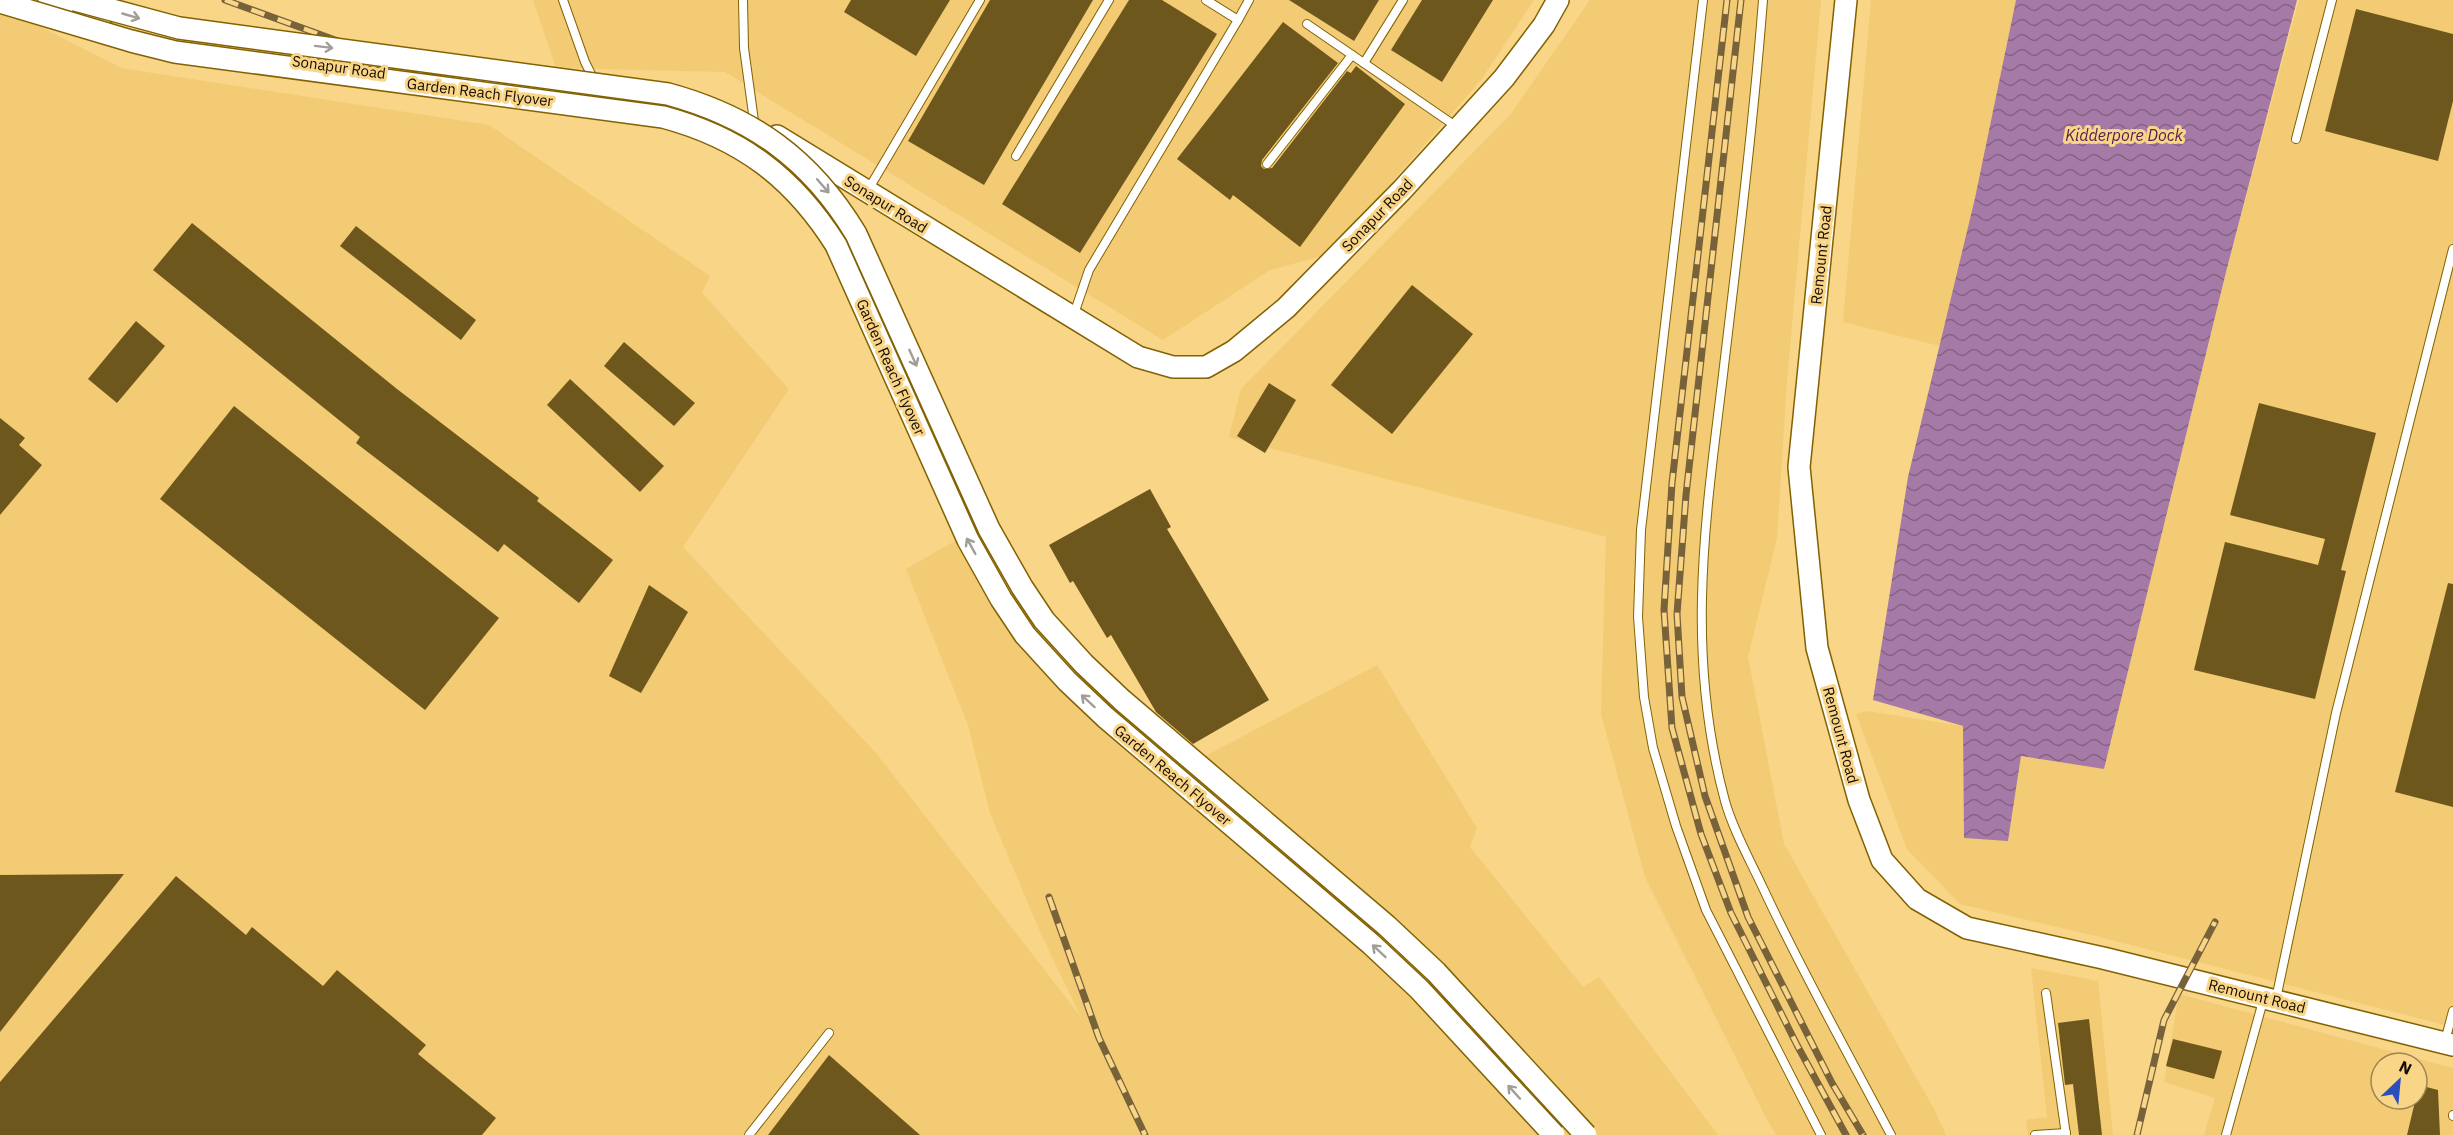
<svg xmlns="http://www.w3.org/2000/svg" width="2453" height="1135" viewBox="0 0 2453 1135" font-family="'IBM Plex Sans',sans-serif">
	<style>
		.built { fill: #f2cb74; fill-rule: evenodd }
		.water { fill: url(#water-waves) }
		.building { fill: #6e571d }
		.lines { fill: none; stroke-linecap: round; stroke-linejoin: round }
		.lane-casing { stroke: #826202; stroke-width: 10 }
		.secondary-casing { stroke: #826202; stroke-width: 24 }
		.lane { stroke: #fff; stroke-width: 8 }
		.secondary { stroke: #fff; stroke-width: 21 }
		.rail-casing { stroke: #77623a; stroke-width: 7 }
		.rail { stroke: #f8d587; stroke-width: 4.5; stroke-dasharray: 14; stroke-linecap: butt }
		.secondary-bridge-casing { stroke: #826202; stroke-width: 24; stroke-linecap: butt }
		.secondary-bridge { stroke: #fff; stroke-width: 21 }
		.oneway { stroke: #a19d99 }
		.labels { text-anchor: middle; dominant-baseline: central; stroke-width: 6; stroke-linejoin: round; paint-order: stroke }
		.street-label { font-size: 15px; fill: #150b00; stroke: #f8d587 }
		.water-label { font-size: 16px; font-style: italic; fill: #521c54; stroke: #f8d587 }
	</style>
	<defs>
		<pattern id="water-waves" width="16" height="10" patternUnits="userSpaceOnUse" patternTransform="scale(1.5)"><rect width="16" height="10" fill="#a57aa6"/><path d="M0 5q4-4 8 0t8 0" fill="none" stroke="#856285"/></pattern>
	</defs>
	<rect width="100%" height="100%" fill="#f8d587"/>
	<g class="built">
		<path d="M 533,0 L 1534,0 L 1481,80 L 1329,254 L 1270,270 L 1163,340 L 725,72 L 556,68 Z"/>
		<path d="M 1590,0 L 1821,0 L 1787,381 L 1777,538 L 1748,657 L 1784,844 L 1934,1109 L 1946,1135 L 1776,1135 L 1766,1118 L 1645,877 L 1601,714 L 1606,537 L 1229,437 L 1241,389 L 1510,115 Z"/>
		<path d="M 1871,0 L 2016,0 L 1975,198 L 1940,346 L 1843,322 Z"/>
		<path d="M 2299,0 L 2453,0 L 2453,1027 L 2096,936 L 1960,904 L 1907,849 L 1856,714 L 1866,711 L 1963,726 L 1964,838 L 2008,840 L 2021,756 L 2104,769 L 2226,272 Z"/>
		<path d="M 0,6 L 121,68 L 489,125 L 710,276 L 702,293 L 789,389 L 683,547 L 876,753 L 1081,1017 L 1041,934 L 990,813 L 968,725 L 906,569 L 960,538 L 1082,669 L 1185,767 L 1377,665 L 1477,828 L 1470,847 L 1583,987 L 1599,977 L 1718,1135 L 0,1135 Z"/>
		<path d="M 2031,968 L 2098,981 L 2113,1135 L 2028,1135 L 2026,1120 L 2047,1117 Z"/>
		<path d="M 2179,994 L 2453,1068 L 2453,1135 L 2204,1135 L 2215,1098 L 2164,1082 ZM 2381,1063 L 2417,1063 L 2417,1099 L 2381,1099 Z"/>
	</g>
	<path class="water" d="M 2016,0 L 2297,0 L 2226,272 L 2104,769 L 2021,756 L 2008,841 L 1964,838 L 1963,726 L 1873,700 L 1908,477 L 1975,198 Z"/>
	<g class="building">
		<path d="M 851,0 L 950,0 L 916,56 L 844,12 Z"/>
		<path d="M 990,0 L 1093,0 L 984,185 L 908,141 Z"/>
		<path d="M 1129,0 L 1162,0 L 1217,34 L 1080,253 L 1002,204 Z"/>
		<path d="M 1289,0 L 1379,0 L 1354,41 Z"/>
		<path d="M 1422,0 L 1493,0 L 1442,82 L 1391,50 Z"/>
		<path d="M 2356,9 L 2453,34 L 2453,101 L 2438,161 L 2325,131 Z"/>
		<path d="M 1283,22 L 1338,63 L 1262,160 L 1261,166 L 1264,169 L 1272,168 L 1347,71 L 1351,73 L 1356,66 L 1405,104 L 1300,247 L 1233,195 L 1230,200 L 1177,159 Z"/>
		<path d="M 192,223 L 397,389 L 539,498 L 537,501 L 613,560 L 579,603 L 504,544 L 498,552 L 356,443 L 360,437 L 153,270 Z"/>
		<path d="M 356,226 L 476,320 L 461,340 L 340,246 Z"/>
		<path d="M 1412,285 L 1473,334 L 1392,434 L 1331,385 Z"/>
		<path d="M 136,321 L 165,346 L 117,403 L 88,379 Z"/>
		<path d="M 624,342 L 695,403 L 674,426 L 604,366 Z"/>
		<path d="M 570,379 L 664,466 L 640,492 L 547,405 Z"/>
		<path d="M 1269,383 L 1296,400 L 1265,453 L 1237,436 Z"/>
		<path d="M 2259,403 L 2376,433 L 2341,570 L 2346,571 L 2315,699 L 2194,670 L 2225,542 L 2318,565 L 2325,539 L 2230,515 Z"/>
		<path d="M 234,406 L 499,618 L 425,710 L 160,499 Z"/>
		<path d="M 0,418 L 25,438 L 19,445 L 42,465 L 0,515 Z"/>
		<path d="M 1150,489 L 1171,527 L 1167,529 L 1269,700 L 1193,744 L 1156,712 L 1111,635 L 1107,638 L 1073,581 L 1070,583 L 1049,545 Z"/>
		<path d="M 2448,583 L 2453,584 L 2453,807 L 2395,792 Z"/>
		<path d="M 649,585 L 688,612 L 641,693 L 609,676 Z"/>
		<path d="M 124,874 L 0,1032 L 0,875 Z"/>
		<path d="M 176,876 L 246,935 L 252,927 L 323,986 L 337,970 L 426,1045 L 418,1054 L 496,1118 L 482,1135 L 0,1135 L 0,1082 Z"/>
		<path d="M 2089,1019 L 2096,1081 L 2102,1135 L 2079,1135 L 2073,1084 L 2065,1085 L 2058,1023 Z"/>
		<path d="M 2173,1039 L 2222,1051 L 2214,1079 L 2166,1066 Z"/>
		<path d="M 829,1055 L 920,1135 L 768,1135 Z"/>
		<path d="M 2419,1085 L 2438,1090 L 2440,1135 L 2407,1135 Z"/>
	</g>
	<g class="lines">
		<g class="lane-casing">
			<g id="lane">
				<path d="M 563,0 L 585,62 L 595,82"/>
				<path d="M 743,0 L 744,48 L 754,121"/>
				<path d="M 1703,0 L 1641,530 L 1638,617 L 1644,697 L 1653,748 L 1676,826 L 1706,910 L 1821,1135"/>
				<path d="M 1763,0 C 1753,128 1737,256 1722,383 C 1704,528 1686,657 1725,801 C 1733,830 1750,860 1763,888 C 1802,972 1848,1053 1891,1135"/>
				<path d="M 1238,20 L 1249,0"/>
				<path d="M 1307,24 L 1457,127"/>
				<path d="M 1364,63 L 1403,0"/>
				<path d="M 2296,139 L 2332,0"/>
				<path d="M 1016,156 L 1109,0"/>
				<path d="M 1267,164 L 1352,55"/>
				<path d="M 868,190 L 980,0"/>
				<path d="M 1073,317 L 1089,270 L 1238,20 L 1206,0"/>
				<path d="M 2046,993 L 2066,1135"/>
				<path d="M 2276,999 L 2336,713 L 2453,249"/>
				<path d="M 2445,1041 L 2453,1011"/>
				<path d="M 2453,1115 L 2453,1116"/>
				<path d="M 749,1135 L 829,1033"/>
				<path d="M 2035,1135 L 2066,1133"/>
				<path d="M 2226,1135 L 2263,1001"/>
			</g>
		</g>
		<g class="secondary-casing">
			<g id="secondary">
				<path d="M 49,0 L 101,27"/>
				<path d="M 1846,0 L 1799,467 L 1817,648 L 1859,800 L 1882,860 L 1917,899 L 1967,928 L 2103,958 L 2453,1045"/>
				<path d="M 470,82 L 579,91"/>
				<path d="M 777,136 L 1138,357 L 1173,367 L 1206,367 L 1234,351 L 1286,308 L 1402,190 L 1504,78 L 1544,25 L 1558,0"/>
			</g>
		</g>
		<use href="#lane" class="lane"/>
		<use href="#secondary" class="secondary"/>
		<g class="rail-casing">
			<g id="rail">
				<path d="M 225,0 L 434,76 L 484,99"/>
				<path d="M 1727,0 L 1672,483 L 1664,610 L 1672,728 L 1701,834 L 1731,913 L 1797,1045 L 1846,1135"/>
				<path d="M 1741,0 L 1686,495 L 1677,614 L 1682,697 L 1705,796 L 1748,917 L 1832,1083 L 1863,1135"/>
				<path d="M 1049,897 L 1099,1038 L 1145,1135"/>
				<path d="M 2137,1135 L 2164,1020 L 2215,922"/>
			</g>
		</g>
		<use href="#rail" class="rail"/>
		<g class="secondary-bridge-casing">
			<g id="secondary-bridge">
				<path d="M 75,0 L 179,28 L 668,94 C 752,117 811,159 856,234 L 989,529 L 1022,587 L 1044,620 L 1084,664 L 1122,700 L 1387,926 L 1436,972 L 1586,1135"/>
				<path d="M 0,2 L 131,41 L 175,52 L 663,117 C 741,138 793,177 836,245 L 968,540 L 1001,599 L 1025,635 L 1067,681 L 1105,717 L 1371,944 L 1419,989 L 1554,1135"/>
			</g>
		</g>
		<use href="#secondary-bridge" class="secondary-bridge"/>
	</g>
	<defs><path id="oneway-shaft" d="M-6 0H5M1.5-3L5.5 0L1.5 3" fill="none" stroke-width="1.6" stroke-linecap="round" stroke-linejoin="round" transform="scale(1.5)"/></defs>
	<g class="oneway">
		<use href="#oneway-shaft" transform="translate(131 16) rotate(16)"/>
		<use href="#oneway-shaft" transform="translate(324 47) rotate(7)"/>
		<use href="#oneway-shaft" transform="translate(823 186) rotate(49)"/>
		<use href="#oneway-shaft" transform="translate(913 358) rotate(66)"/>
		<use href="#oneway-shaft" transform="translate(971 546) rotate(-119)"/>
		<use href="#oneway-shaft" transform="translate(1088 701) rotate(-137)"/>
		<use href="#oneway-shaft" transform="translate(1379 951) rotate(-137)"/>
		<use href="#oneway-shaft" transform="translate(1514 1092) rotate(-132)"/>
	</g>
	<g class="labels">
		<g class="street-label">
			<text transform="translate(339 67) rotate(8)">Sonapur Road</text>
			<text transform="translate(480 92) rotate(7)">Garden Reach Flyover</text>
			<text transform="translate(886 204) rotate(32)">Sonapur Road</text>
			<text transform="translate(1377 215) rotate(-46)">Sonapur Road</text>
			<text transform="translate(1821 255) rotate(-84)">Remount Road</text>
			<text transform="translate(891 367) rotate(66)">Garden Reach Flyover</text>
			<text transform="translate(1841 735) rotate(75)">Remount Road</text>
			<text transform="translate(1173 775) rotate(40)">Garden Reach Flyover</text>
			<text transform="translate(2257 996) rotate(14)">Remount Road</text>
		</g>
		<g class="water-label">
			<text x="2124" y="135">Kidderpore Dock</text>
		</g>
	</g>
	<g transform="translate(2399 1081) rotate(26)"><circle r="28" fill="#f8d587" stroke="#9d8451" stroke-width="1.5"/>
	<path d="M0-4.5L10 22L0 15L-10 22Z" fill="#2b4ebe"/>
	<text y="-9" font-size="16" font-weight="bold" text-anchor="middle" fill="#150b00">N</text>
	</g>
</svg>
